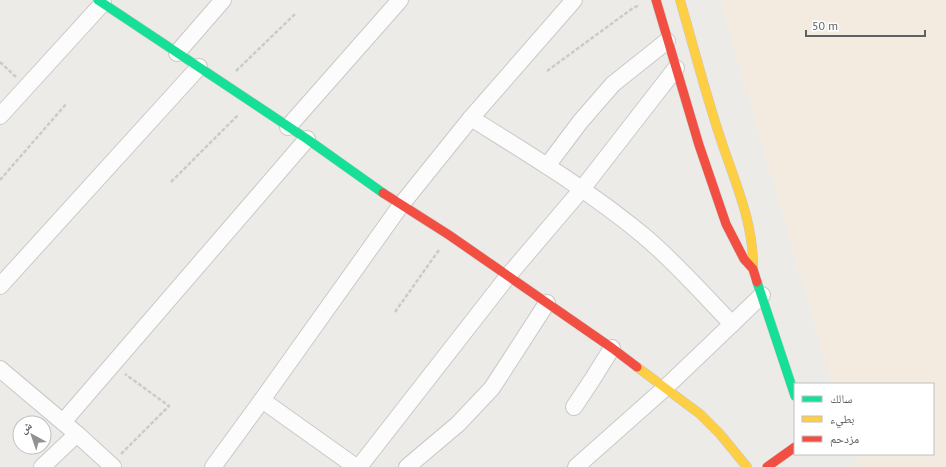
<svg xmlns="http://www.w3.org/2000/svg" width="946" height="467" viewBox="0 0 946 467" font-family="'PT Sans','Noto Naskh Arabic',sans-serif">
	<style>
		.sand { fill: #f3ebdf }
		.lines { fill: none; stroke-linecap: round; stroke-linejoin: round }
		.street-casing { stroke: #c9c9c8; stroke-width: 18 }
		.fast-casing { stroke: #c7c8c7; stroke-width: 10 }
		.slow-casing { stroke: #c7c8c7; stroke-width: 10 }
		.jam-casing { stroke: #c7c8c7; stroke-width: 10 }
		.path { stroke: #c8cdca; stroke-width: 2.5; stroke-dasharray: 4 2; stroke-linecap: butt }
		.street { stroke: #fcfcfc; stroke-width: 16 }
		.fast { stroke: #16e098; stroke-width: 9 }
		.slow { stroke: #ffcf43; stroke-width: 9 }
		.jam { stroke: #f24e42; stroke-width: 9 }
	</style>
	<rect width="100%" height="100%" fill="#edebe8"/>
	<path class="sand" d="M 720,0 L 946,0 L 946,467 L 859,467 L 853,454 L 933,454 L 933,384 L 832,384 Z"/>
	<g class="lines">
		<g class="street-casing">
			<g id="street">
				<path d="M 177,53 L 223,0"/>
				<path d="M 0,116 L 103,3"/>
				<path d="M 471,118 C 530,155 590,191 644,236 C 675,262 703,294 732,324 L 665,388 L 576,467"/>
				<path d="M 288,127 L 400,0"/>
				<path d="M 547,166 L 580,122 L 613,84 L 667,41"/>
				<path d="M 0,286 L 199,67"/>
				<path d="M 732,324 L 762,295"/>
				<path d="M 0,369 L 77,434 L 113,467"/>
				<path d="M 262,400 L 356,467"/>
				<path d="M 574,407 L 592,380 L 612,348"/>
				<path d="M 63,422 L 307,139"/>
				<path d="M 42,467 L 77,434"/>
				<path d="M 213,467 L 262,400 L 401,205 L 471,118 L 574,0"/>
				<path d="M 359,467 L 508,276 L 582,189 L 676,68"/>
				<path d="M 407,467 L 458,424 L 492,388 L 547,303"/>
			</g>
		</g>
		<g class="fast-casing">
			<g id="fast">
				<path d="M 98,0 L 307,139 L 383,193"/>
				<path d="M 757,282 L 795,396"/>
			</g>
		</g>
		<g class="slow-casing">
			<g id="slow">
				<path d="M 680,0 C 694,48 706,96 722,143 C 736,185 754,224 753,269"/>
				<path d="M 637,367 L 700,414 L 720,434 L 747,467"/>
			</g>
		</g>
		<g class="jam-casing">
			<g id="jam">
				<path d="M 656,0 L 699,145 L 726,224 L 744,259 L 753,269 L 757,282"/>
				<path d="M 383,193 L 449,235 L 612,348 L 637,367"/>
				<path d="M 767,467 L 795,447"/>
			</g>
		</g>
		<g class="path">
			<path d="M 0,62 L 16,77"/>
			<path d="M 236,71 L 295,14"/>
			<path d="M 547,71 L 633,8 L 640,5"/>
			<path d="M 0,180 L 67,103"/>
			<path d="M 171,182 L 238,115"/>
			<path d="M 395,312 L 439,250"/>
			<path d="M 121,454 L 169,406 L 125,374"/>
		</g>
		<use href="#street" class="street"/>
		<use href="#fast" class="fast"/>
		<use href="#slow" class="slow"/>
		<use href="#jam" class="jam"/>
	</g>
	<rect x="794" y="383" width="140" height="72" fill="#ffffff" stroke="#bfc0c1"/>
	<rect x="802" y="396" width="20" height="6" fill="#16e098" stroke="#bfc0c1"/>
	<text x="830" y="403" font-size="12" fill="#5e6265">سالك</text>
	<rect x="802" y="416" width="20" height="6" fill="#ffcf43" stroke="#bfc0c1"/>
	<text x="830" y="423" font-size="12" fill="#5e6265">بطيء</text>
	<rect x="802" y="436" width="20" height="6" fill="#f24e42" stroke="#bfc0c1"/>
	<text x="830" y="443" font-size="12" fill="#5e6265">مزدحم</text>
	<g transform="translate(32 435) rotate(320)"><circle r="19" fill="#ffffff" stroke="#bfc0c1"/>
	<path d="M0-3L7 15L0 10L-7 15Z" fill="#909293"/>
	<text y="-6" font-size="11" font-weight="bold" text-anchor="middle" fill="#5e6265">ش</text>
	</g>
	<path d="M806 30v6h119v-6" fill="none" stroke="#5e6265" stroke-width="2"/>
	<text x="812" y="30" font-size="12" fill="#5e6265" stroke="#ffffff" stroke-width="3" paint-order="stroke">50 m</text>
</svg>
